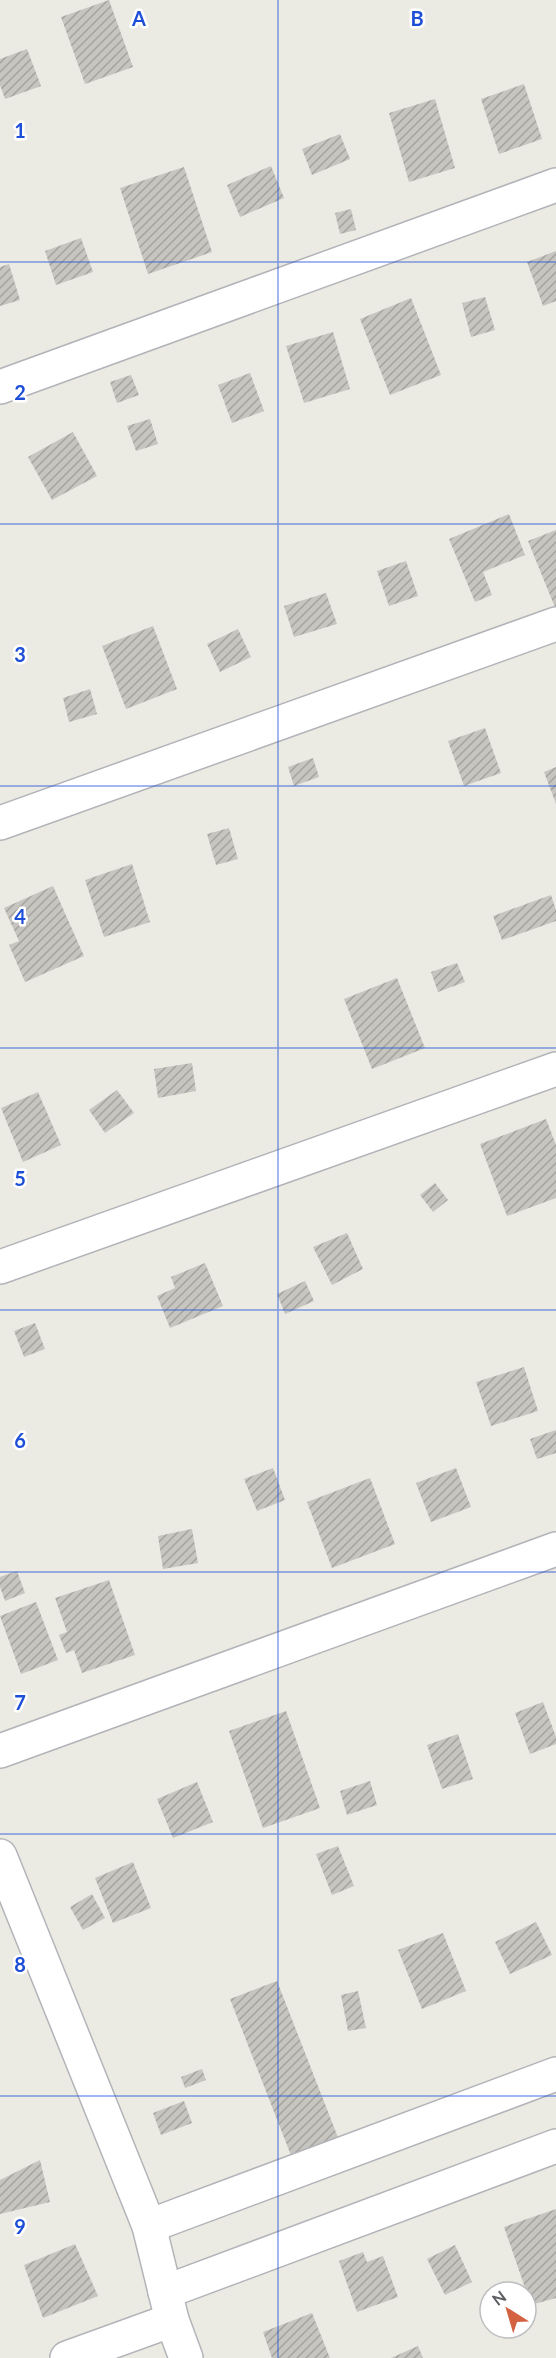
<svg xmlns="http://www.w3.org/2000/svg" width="556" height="2358" viewBox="0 0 556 2358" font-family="Lato,sans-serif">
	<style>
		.building { fill: url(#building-hatch) }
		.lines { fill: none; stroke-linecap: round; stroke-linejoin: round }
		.minor-casing { stroke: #b3b4b9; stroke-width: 36 }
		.minor { stroke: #fff; stroke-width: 33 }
		.grid { fill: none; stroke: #1d4ed8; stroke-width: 1.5; stroke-opacity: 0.55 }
		.grid-label { font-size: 20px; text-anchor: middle; font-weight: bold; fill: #1d4ed8; stroke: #fff; stroke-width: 5; stroke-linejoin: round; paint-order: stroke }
	</style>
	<defs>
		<pattern id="building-hatch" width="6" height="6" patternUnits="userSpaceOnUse" patternTransform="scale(1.5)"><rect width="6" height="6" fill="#c7c5c0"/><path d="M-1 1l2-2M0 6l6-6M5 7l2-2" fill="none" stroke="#a5a39f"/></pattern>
	</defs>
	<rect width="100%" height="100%" fill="#ecebe3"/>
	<g class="building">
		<path d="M 109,0 L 133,67 L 85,84 L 61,17 Z"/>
		<path d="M 27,49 L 41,86 L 5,99 L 0,85 L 0,59 Z"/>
		<path d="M 524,84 L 542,139 L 499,154 L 481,99 Z"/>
		<path d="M 435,99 L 455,168 L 409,182 L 389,113 Z"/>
		<path d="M 340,134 L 350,159 L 312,175 L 302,149 Z"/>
		<path d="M 271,166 L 284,198 L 240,217 L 227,185 Z"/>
		<path d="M 184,167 L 212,252 L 148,274 L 120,188 Z"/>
		<path d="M 351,209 L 356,230 L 340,234 L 335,213 Z"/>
		<path d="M 81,238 L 93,272 L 56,285 L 45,251 Z"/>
		<path d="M 556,251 L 556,301 L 543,306 L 527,262 Z"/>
		<path d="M 9,264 L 20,300 L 0,306 L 0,267 Z"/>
		<path d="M 485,297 L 495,330 L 471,337 L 462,303 Z"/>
		<path d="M 411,298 L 441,375 L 390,395 L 360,319 Z"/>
		<path d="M 333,332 L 350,389 L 304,403 L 286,346 Z"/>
		<path d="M 250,373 L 264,411 L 232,423 L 218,385 Z"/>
		<path d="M 131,375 L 139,395 L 117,403 L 110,382 Z"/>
		<path d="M 150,419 L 158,444 L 136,451 L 127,426 Z"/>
		<path d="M 73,432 L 97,476 L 52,500 L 28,457 Z"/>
		<path d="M 509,514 L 525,555 L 483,572 L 492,595 L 475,602 L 449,539 Z"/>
		<path d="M 556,530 L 556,610 L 528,541 Z"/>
		<path d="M 406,561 L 418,596 L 389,606 L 377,571 Z"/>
		<path d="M 326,593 L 337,624 L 294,637 L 284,606 Z"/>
		<path d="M 153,626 L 177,689 L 126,709 L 102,646 Z"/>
		<path d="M 238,629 L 251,657 L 220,672 L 207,644 Z"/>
		<path d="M 90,689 L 97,714 L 69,722 L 63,698 Z"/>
		<path d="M 485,728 L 501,773 L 464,786 L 448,741 Z"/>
		<path d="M 313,758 L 319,777 L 294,786 L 288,767 Z"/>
		<path d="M 556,767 L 556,804 L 544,772 Z"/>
		<path d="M 229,828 L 238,859 L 216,865 L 207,834 Z"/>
		<path d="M 132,864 L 150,922 L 104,937 L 85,880 Z"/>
		<path d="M 53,886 L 84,956 L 25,982 L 9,945 L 19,941 L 4,908 Z"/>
		<path d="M 551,895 L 556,910 L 556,921 L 502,940 L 493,916 Z"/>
		<path d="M 457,963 L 465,982 L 438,992 L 431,972 Z"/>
		<path d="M 397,978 L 425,1048 L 372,1069 L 344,999 Z"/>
		<path d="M 192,1063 L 196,1091 L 158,1098 L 154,1069 Z"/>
		<path d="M 117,1090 L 134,1113 L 105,1133 L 89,1110 Z"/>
		<path d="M 38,1092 L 61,1145 L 23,1162 L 1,1108 Z"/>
		<path d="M 546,1119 L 556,1145 L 556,1198 L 507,1216 L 480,1144 Z"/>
		<path d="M 435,1183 L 448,1200 L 433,1212 L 420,1195 Z"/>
		<path d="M 347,1233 L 363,1269 L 332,1285 L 313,1247 Z"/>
		<path d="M 205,1263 L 223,1306 L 170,1328 L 157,1296 L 175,1288 L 171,1277 Z"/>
		<path d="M 305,1281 L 314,1301 L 285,1314 L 277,1294 Z"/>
		<path d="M 35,1323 L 45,1349 L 24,1357 L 14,1331 Z"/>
		<path d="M 524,1367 L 538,1411 L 491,1426 L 476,1382 Z"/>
		<path d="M 556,1430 L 556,1453 L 537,1459 L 530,1439 Z"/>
		<path d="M 273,1468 L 285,1500 L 257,1511 L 244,1479 Z"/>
		<path d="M 456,1468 L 471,1507 L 431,1522 L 416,1483 Z"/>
		<path d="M 370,1478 L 395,1544 L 332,1568 L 307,1502 Z"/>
		<path d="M 192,1529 L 198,1563 L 163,1569 L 158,1536 Z"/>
		<path d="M 17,1571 L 25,1593 L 5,1601 L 0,1587 L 0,1577 Z"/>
		<path d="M 109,1580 L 135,1655 L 82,1673 L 74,1650 L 66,1653 L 59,1635 L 67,1632 L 55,1598 Z"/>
		<path d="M 36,1602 L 58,1660 L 21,1674 L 0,1616 Z"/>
		<path d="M 543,1702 L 556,1737 L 556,1744 L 530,1754 L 515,1713 Z"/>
		<path d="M 286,1711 L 320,1808 L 263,1828 L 229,1731 Z"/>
		<path d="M 458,1734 L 473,1779 L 442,1789 L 427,1745 Z"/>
		<path d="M 370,1781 L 377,1805 L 347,1815 L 340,1791 Z"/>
		<path d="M 197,1782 L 213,1822 L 173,1838 L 157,1799 Z"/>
		<path d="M 338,1846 L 354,1886 L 332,1895 L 316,1854 Z"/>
		<path d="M 133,1862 L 151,1908 L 113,1923 L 95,1878 Z"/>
		<path d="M 92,1894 L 105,1918 L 83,1930 L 70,1907 Z"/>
		<path d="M 536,1922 L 552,1955 L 510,1974 L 495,1942 Z"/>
		<path d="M 443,1933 L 466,1991 L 422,2009 L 398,1950 Z"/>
		<path d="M 277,1981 L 339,2140 L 292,2158 L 230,1999 Z"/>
		<path d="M 358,1991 L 366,2028 L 348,2031 L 341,1995 Z"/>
		<path d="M 202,2069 L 206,2080 L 185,2088 L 181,2077 Z"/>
		<path d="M 184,2101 L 192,2123 L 161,2135 L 153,2113 Z"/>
		<path d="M 40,2160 L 50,2202 L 0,2214 L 0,2180 Z"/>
		<path d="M 556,2209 L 556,2298 L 531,2305 L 504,2227 Z"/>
		<path d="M 75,2244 L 98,2296 L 43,2318 L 24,2265 Z"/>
		<path d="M 455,2245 L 472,2282 L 445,2295 L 427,2259 Z"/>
		<path d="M 363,2252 L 367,2262 L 383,2256 L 398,2297 L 357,2312 L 339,2261 Z"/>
		<path d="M 312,2313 L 330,2358 L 272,2358 L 263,2332 Z"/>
		<path d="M 418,2346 L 423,2358 L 391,2358 Z"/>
	</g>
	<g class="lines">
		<g class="minor-casing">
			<g id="minor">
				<path d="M 0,387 L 556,185"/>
				<path d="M 0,823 L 556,624"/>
				<path d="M 0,1267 L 556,1069"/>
				<path d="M 0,1751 L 556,1549"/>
				<path d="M 0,1856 L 149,2226 L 172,2320 L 186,2358"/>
				<path d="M 149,2226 L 556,2074"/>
				<path d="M 165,2292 L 556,2146"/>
				<path d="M 67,2358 L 172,2320"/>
			</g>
		</g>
		<use href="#minor" class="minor"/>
	</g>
	<path class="grid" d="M 278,0 L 278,2358M 0,262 L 556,262M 0,524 L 556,524M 0,786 L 556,786M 0,1048 L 556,1048M 0,1310 L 556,1310M 0,1572 L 556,1572M 0,1834 L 556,1834M 0,2096 L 556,2096"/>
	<g class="grid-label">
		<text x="139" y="26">A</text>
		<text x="417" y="26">B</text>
		<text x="20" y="138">1</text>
		<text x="20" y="400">2</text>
		<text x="20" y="662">3</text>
		<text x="20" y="924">4</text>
		<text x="20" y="1186">5</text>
		<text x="20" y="1448">6</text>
		<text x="20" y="1710">7</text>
		<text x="20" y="1972">8</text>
		<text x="20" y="2234">9</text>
	</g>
	<g transform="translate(508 2310) rotate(323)"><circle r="28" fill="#ffffff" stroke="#bdbec0" stroke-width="1.5"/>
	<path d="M0-4.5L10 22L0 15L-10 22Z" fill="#d36242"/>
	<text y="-9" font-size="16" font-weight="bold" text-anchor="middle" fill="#5b5d62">N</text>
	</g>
</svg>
